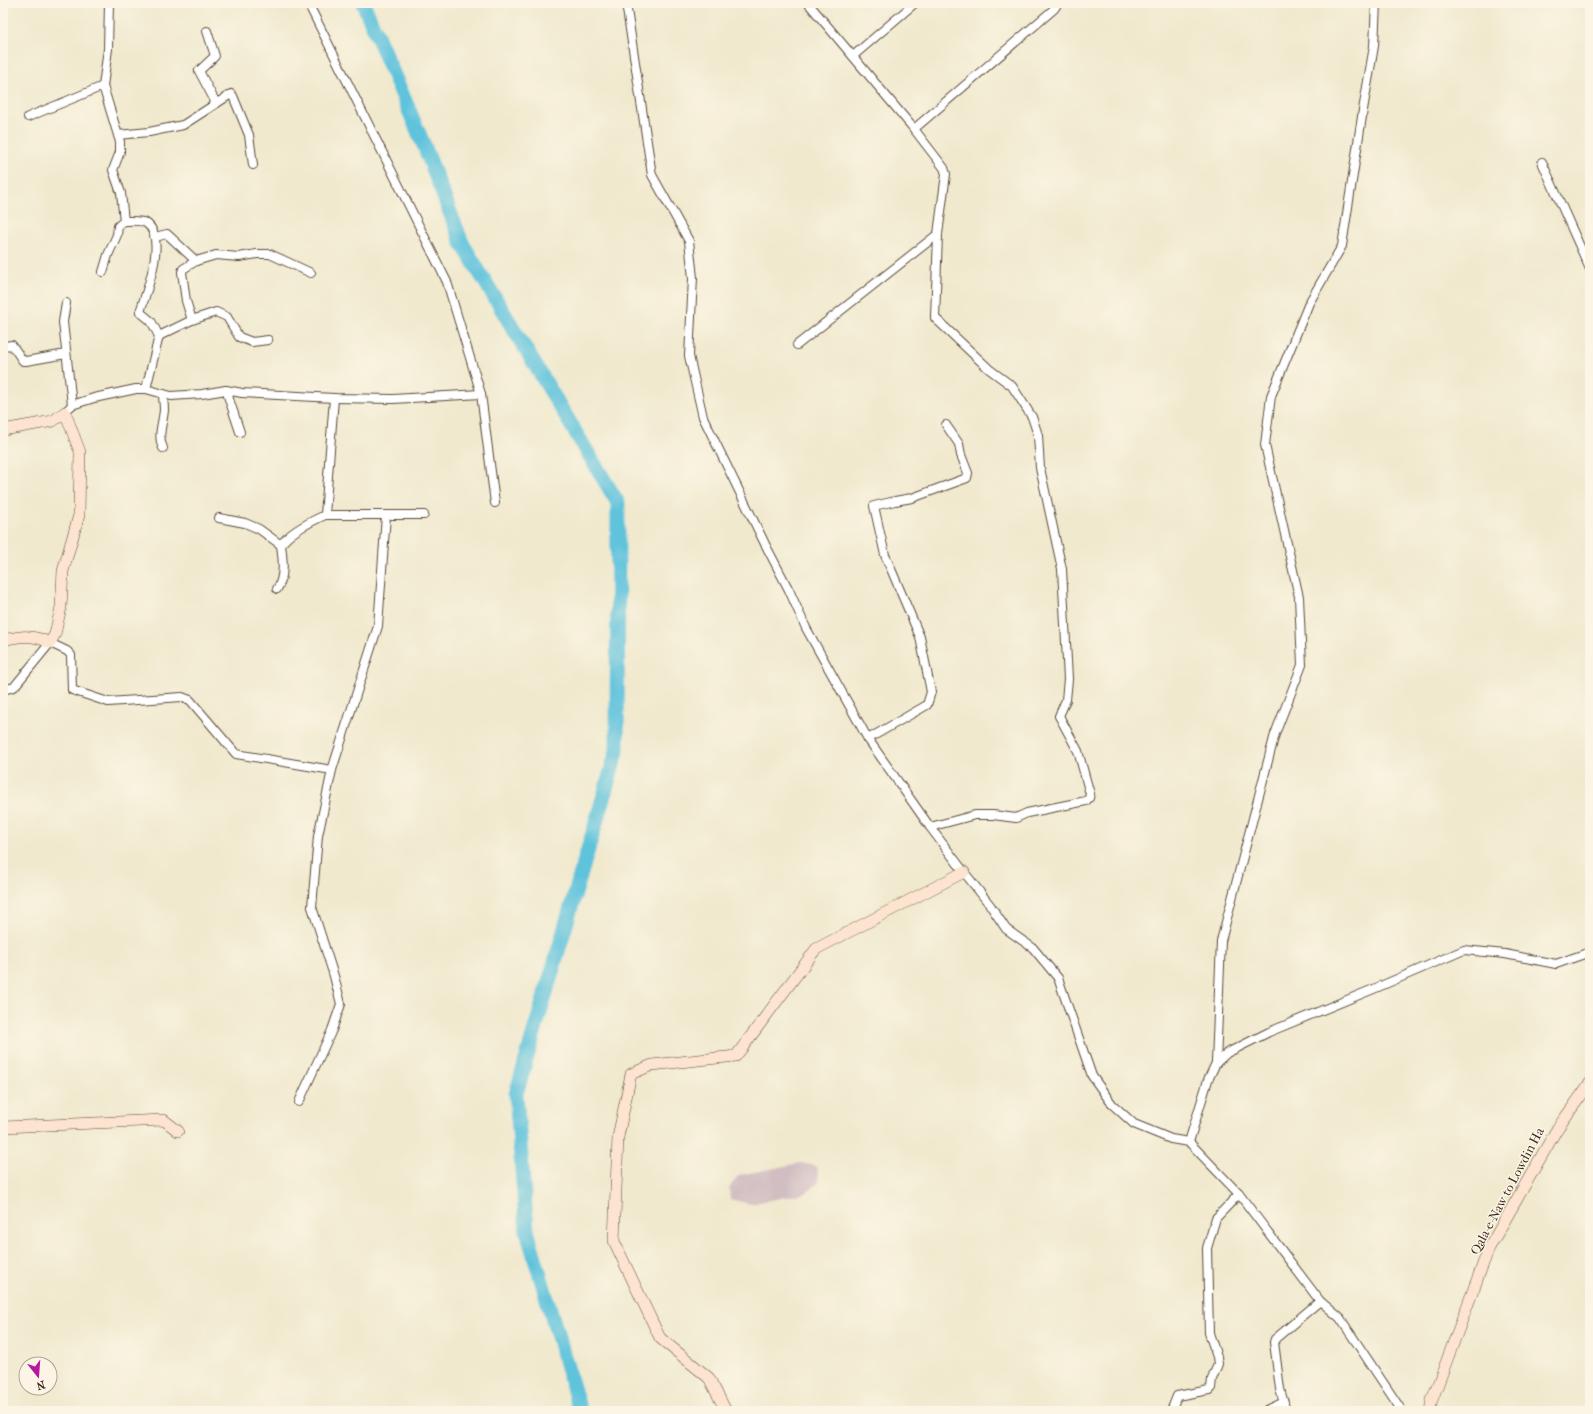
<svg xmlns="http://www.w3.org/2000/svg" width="1593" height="1414" viewBox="0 0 1593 1414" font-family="'IM FELL French Canon',serif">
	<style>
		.industrial { fill: #d2bec2 }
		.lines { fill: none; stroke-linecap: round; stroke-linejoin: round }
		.river { stroke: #5ec3dc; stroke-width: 15 }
		.street-casing { stroke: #564738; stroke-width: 10 }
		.secondary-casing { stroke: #564738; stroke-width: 12 }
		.street { stroke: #fff; stroke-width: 8 }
		.secondary { stroke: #fde4d0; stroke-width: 11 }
		.labels { text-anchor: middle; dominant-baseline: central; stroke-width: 3; stroke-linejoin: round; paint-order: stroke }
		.street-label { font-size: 13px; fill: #3b2a1e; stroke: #fcf5e5 }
	</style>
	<rect width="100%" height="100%" fill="#fcf5e5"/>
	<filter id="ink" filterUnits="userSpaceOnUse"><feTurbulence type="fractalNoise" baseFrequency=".025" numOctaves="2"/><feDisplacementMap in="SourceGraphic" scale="8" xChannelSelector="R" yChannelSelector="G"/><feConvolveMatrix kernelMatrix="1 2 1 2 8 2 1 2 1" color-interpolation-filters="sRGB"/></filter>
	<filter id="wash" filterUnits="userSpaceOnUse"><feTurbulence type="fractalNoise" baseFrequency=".012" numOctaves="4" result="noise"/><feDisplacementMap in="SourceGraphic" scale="16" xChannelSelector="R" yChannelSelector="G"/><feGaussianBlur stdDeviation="0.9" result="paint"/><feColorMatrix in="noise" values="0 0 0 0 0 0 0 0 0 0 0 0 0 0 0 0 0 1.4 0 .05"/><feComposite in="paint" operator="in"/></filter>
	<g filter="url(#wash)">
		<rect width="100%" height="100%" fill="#f0e9ce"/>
		<path class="industrial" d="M 800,1163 L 817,1166 L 819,1182 L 806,1193 L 750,1204 L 730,1199 L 729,1188 L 739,1175 Z"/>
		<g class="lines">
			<path class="river" d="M 363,3 L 423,143 L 462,243 L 618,503 L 617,751 L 516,1094 L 527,1231 L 580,1411"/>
		</g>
	</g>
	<g filter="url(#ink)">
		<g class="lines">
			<g class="street-casing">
				<g id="street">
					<path d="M 308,3 L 447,282 L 481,394 L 495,503"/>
					<path d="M 626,3 L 652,175 L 689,241 L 693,278 L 689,356 L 703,417 L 765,544 L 789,590 L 806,628 L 868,739 L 930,827 L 964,872 L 990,905 L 1006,929 L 1033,948 L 1058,978 L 1092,1076 L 1112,1104 L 1134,1124 L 1171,1139 L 1189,1142 L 1239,1194 L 1320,1301 L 1340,1318 L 1402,1411"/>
					<path d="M 808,3 L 914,129 L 944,168 L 946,174 L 938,234 L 935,318 L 989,369 L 1012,386 L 1032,417 L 1038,435 L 1040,468 L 1062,569 L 1068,679 L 1066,700 L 1059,716 L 1078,751 L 1090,794 L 1089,798 L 1086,801 L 1027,813 L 1016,818 L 993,815 L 975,815 L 930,827"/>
					<path d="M 207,31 L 215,56 L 199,71 L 216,103"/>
					<path d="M 853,56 L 915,3"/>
					<path d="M 28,117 L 103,86"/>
					<path d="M 914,129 L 1054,9 L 1058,3"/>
					<path d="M 118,135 L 149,132 L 183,125 L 231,94 L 233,96 L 249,135 L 253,165"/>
					<path d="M 1542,162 L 1590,269"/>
					<path d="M 124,221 C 130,221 141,220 146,223 C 168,238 146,292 140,312 L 151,321 L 159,336 L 146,389"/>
					<path d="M 155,237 L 167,234 L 196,261"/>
					<path d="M 103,272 L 108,255 L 117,235 L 118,226 L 124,221 L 121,193 L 113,170 L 120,152 L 120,142 L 103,86 L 108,49 L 109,3"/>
					<path d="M 66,303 L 63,322 L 72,405"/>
					<path d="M 192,320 L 186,301 L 182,272 L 183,269 L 196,261 L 216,255 L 239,257 L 257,254 L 270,254 L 311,273"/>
					<path d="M 159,336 L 192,320 L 216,312 L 227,317 L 239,337 L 252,342 L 268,340"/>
					<path d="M 797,345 L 938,234"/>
					<path d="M 3,346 L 12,345 L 23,361 L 26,361 L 66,354"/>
					<path d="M 226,390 L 240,432"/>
					<path d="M 163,394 C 163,399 164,404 164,410 C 163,423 157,435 163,448"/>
					<path d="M 65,412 L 72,405 L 94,398 L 136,389 L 146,389 L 171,396 L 202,394 L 226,390 L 242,393 L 334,398 L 393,399 L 481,394"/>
					<path d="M 325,515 L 334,398"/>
					<path d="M 219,518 L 245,523 L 259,529 L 281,545"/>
					<path d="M 277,589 C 285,577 283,560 281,545 C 288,533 312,521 325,515 L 424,515"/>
					<path d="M 3,690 L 14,687 L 50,643 L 67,651 L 71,655 L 72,690 L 108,702 L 182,697 L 190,700 L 236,754 L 332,770"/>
					<path d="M 868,739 L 927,705 L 931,692 L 920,637 L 885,555 L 874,506 L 895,501 L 912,498 L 967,478 L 968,473 L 961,455 L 959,444 L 946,425"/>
					<path d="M 1216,1063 L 1221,941 L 1275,734 L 1302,665 L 1299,597 L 1265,445 L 1271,396 L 1309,303 L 1342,246 L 1363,110 L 1374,46 L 1376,3"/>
					<path d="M 299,1102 L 332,1030 L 341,1004 L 334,976 L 312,907 L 318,836 L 332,770 L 378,626 L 386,515"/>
					<path d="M 1189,1142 L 1208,1080 L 1216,1063 L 1227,1053 L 1269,1032 L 1376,988 L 1464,950 L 1505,954 L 1556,964 L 1590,952"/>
					<path d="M 1171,1411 L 1177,1396 L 1209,1390 L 1211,1388 L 1212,1379 L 1218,1364 L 1217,1357 L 1209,1333 L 1207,1248 L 1216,1218 L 1239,1194"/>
					<path d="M 1265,1411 L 1284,1402"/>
					<path d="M 1286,1411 L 1280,1389 L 1274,1342 L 1275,1339 L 1320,1301"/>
				</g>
			</g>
			<g class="secondary-casing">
				<g id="secondary">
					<path d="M 3,430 L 53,421 L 65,412 L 80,452 L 79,515 L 63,571 L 61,607 L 55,634 L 50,643 C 32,634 22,636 3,640"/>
					<path d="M 3,1127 L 164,1120 L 178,1131"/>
					<path d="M 726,1411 L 709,1378 L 660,1338 L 614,1241 L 618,1137 L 631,1074 L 652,1065 L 736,1056 L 816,949 L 964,872"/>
					<path d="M 1430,1411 L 1432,1400 L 1489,1248 L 1557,1129 L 1590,1083"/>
				</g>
			</g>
			<use href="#street" class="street"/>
			<use href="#secondary" class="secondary"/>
		</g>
	</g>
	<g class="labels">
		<g class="street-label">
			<text transform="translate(1507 1191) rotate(-62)">Qala-e-Naw to Lowdin Ha</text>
		</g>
	</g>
	<rect width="1593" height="1414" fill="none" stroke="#fcf5e5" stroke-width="16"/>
	<g transform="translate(38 1376) rotate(163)"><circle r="19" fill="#fcf5e5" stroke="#afa495"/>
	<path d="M0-3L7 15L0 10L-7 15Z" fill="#b5179e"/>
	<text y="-6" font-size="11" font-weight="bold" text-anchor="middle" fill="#3b2a1e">N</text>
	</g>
</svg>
